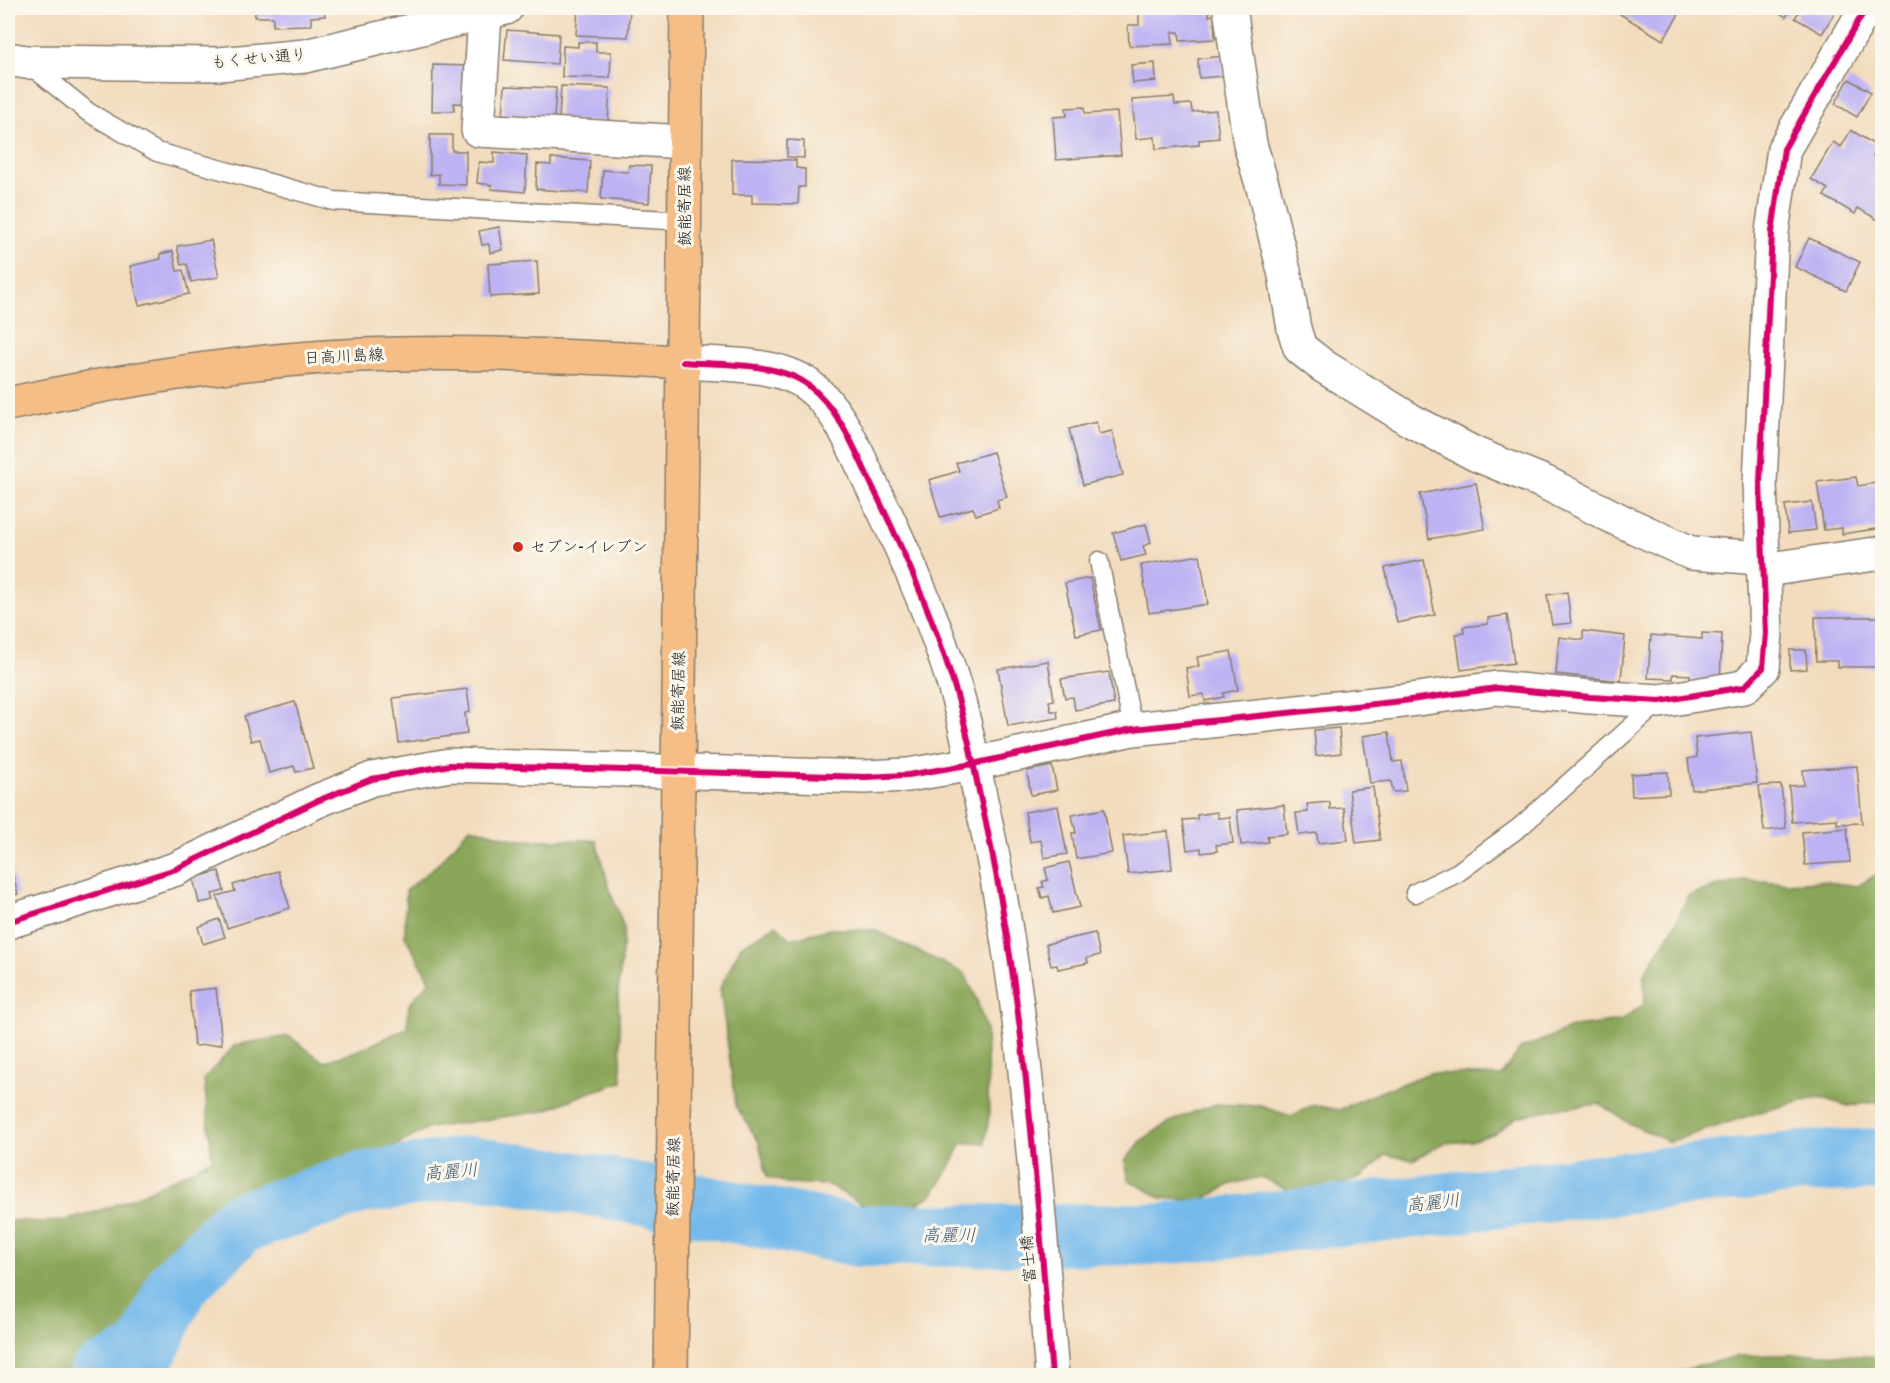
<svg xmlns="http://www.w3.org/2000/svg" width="1890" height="1383" viewBox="0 0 1890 1383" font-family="'Balsamiq Sans','Klee One',sans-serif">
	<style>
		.forest { fill: #8aa658; stroke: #53613a; stroke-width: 1.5 }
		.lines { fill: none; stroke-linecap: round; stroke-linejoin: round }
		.river { stroke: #75b9eb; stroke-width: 62 }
		.building { fill: #bdb2f3 }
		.service-casing { stroke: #877c6c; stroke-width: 21 }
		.minor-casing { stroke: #877c6c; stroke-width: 36 }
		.tertiary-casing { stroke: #877c6c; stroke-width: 36 }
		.primary-casing { stroke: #877c6c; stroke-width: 36 }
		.service { stroke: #fff; stroke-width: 18 }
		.minor { stroke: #fff; stroke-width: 33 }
		.tertiary { stroke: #fff; stroke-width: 33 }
		.primary { stroke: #f6be87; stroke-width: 33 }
		.cycleway-casing { stroke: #fbf7ec; stroke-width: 10 }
		.cycleway { stroke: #d6006c; stroke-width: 6 }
		.poi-dot { fill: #c8321e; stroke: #fbf7ec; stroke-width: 2 }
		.labels { text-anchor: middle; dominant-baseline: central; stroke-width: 6; stroke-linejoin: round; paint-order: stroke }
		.street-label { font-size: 16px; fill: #1c1c1c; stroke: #fbf7ec }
		.poi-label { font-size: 16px; fill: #1c1c1c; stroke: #fbf7ec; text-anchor: start }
		.water-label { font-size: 18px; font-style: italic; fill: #405b6f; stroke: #fbf7ec }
	</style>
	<rect width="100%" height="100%" fill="#fbf7ec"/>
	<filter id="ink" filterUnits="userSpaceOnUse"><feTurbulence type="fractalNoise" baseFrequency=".0167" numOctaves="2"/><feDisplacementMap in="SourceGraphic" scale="12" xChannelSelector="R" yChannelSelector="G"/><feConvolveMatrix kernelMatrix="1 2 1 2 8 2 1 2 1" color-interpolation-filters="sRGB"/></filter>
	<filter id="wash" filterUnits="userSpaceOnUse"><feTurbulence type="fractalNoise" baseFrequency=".008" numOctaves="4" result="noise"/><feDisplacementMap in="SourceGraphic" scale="24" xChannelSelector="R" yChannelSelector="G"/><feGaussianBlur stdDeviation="1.35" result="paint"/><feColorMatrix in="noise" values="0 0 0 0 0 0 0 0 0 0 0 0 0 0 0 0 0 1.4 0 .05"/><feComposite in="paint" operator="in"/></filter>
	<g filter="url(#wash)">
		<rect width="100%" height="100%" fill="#f2dcbd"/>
		<g class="forest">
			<path d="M 470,827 L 519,840 L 596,840 L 610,890 L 624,928 L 618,994 L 622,1082 L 585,1094 L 543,1111 L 429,1128 L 380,1154 L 275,1188 L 233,1209 L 193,1232 L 160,1278 L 145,1324 L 119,1349 L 102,1361 L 97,1375 L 8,1375 L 8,1221 C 27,1220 49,1224 67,1220 C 118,1208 167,1183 212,1159 L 204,1079 L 235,1045 L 289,1036 L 324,1062 L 362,1049 L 407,1028 L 409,1004 L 430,981 L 405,936 L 406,890 L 438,864 Z"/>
			<path d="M 1882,871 L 1882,1101 L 1848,1106 L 1819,1097 L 1763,1111 L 1669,1142 L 1629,1123 L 1600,1104 L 1558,1108 L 1517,1117 L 1495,1133 L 1471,1141 L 1444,1143 L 1413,1160 L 1386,1155 L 1362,1177 L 1330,1187 L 1291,1192 L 1261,1177 L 1231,1184 L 1201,1201 L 1161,1198 L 1129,1180 L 1125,1161 L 1142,1140 L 1159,1129 L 1181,1117 L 1216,1104 L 1260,1106 L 1291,1116 L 1314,1105 L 1339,1110 L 1365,1098 L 1429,1073 L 1501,1076 L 1520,1049 L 1574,1027 L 1621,1021 L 1645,1003 L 1644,974 L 1671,932 L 1688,896 L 1714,887 L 1747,880 L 1786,883 L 1819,881 L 1858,886 Z"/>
			<path d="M 776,925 L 790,939 L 830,929 L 875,930 L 965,974 L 977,1000 L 986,1030 L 989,1116 L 985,1143 L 962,1143 L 949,1169 L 931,1196 L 906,1210 L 875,1212 L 829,1185 L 787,1183 L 767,1177 L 759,1142 L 736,1106 L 720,988 L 741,946 Z"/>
			<path d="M 1823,1354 L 1882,1357 L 1882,1375 L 1665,1375 L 1737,1356 Z"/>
		</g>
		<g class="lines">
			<path class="river" d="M 99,1376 L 146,1353 L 177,1285 L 240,1223 L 360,1183 L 471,1167 L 603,1187 L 860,1236 L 1163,1234 L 1398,1209 L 1801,1162 L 1882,1159"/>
		</g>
		<g id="blocks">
			<g class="building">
				<path d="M 255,8 L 324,8 L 325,16 L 311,17 L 311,25 L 273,26 L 273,17 L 255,17 Z"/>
				<path d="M 578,8 L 630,8 L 628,37 L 576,35 Z"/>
				<path d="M 1139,8 L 1209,8 L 1209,16 L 1214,15 L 1215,39 L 1180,41 L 1179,32 L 1172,32 L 1173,44 L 1129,46 L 1128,25 L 1139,25 Z"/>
				<path d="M 1617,8 L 1683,8 L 1663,40 L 1615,11 Z"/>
				<path d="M 1771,8 L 1792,8 L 1786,17 Z"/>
				<path d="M 1801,8 L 1832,8 L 1836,10 L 1822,34 L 1795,18 Z"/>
				<path d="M 507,30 L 559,34 L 557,64 L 504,60 Z"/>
				<path d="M 578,42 L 596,42 L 596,52 L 611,52 L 610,78 L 562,77 L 563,46 L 578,47 Z"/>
				<path d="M 1223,56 L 1225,76 L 1199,78 L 1198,59 Z"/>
				<path d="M 1155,63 L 1156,81 L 1133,83 L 1131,65 Z"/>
				<path d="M 433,65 L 469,66 L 468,104 L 454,103 L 454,111 L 432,111 Z"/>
				<path d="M 1849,79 L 1871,92 L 1857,117 L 1835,104 Z"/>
				<path d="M 505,86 L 556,88 L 554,118 L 503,116 Z"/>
				<path d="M 561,86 L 610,88 L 608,122 L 559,120 Z"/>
				<path d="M 1174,97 L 1175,105 L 1191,104 L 1192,112 L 1216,110 L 1219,138 L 1199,140 L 1199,145 L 1156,149 L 1155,137 L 1136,139 L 1132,100 Z"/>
				<path d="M 1084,107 L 1085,114 L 1117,112 L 1121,155 L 1056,160 L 1053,117 L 1067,116 L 1066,108 Z"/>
				<path d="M 1851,130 L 1878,147 L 1873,156 L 1882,162 L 1882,212 L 1878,220 L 1858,208 L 1855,214 L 1824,196 L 1828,189 L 1811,179 L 1833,142 L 1841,147 Z"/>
				<path d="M 430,135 L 452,135 L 452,151 L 466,151 L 466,185 L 439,184 L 439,174 L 430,175 Z"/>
				<path d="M 787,140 L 804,141 L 804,158 L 787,157 Z"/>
				<path d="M 494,152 L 527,155 L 525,192 L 491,189 L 492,185 L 477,183 L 479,162 L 494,163 Z"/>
				<path d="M 551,158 L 590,161 L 588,193 L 536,189 L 537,164 L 551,165 Z"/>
				<path d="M 732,159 L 796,160 L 796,168 L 805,169 L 805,187 L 799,187 L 798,204 L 752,203 L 752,195 L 732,195 Z"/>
				<path d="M 629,165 L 651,166 L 649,203 L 601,199 L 603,170 L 628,172 Z"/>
				<path d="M 499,227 L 503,250 L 490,253 L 489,244 L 482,245 L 479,231 Z"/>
				<path d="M 1809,238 L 1860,262 L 1846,291 L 1795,267 Z"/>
				<path d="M 211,240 L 219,277 L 191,282 L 187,264 L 181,265 L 177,246 Z"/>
				<path d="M 173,251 L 177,271 L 183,270 L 189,294 L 139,305 L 130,266 L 161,259 L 160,254 Z"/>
				<path d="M 537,261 L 539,294 L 490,297 L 488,264 Z"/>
				<path d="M 1096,422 L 1099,434 L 1112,431 L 1123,475 L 1083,485 L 1069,429 Z"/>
				<path d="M 993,452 L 1007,497 L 997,500 L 999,508 L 976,515 L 973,508 L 940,517 L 929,480 L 959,471 L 956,463 Z"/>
				<path d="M 1856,477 L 1858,486 L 1882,482 L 1882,528 L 1842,534 L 1842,528 L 1824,530 L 1817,482 Z"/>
				<path d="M 1476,483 L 1485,529 L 1429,539 L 1420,494 Z"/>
				<path d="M 1812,502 L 1816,530 L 1788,533 L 1785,505 Z"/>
				<path d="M 1146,524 L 1151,543 L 1143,546 L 1146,555 L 1121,561 L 1113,533 Z"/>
				<path d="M 1200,555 L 1208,604 L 1149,613 L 1141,565 Z"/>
				<path d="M 1424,560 L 1435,615 L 1397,623 L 1385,568 Z"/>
				<path d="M 1090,578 L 1101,630 L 1076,635 L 1065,583 Z"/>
				<path d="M 1567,592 L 1571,623 L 1552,625 L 1547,595 Z"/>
				<path d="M 1507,615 L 1514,663 L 1461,670 L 1456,634 L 1464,633 L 1463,627 L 1488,624 L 1488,618 Z"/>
				<path d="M 1815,617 L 1882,617 L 1882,667 L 1838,667 L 1838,661 L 1816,661 Z"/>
				<path d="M 1583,631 L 1625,636 L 1621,681 L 1556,674 L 1559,637 L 1583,640 Z"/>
				<path d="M 1702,633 L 1722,634 L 1720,682 L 1690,680 L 1690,675 L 1673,674 L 1673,679 L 1648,678 L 1651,635 L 1702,639 Z"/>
				<path d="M 1790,650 L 1806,650 L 1807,669 L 1790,670 Z"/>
				<path d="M 1231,651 L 1238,690 L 1223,693 L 1224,697 L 1205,701 L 1204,694 L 1190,696 L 1186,668 L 1199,666 L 1197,657 Z"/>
				<path d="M 1048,661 L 1054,700 L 1049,701 L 1051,711 L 1057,711 L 1058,718 L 1008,726 L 998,669 Z"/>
				<path d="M 1109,672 L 1114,704 L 1075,710 L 1073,697 L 1065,698 L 1061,679 Z"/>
				<path d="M 467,689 L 470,712 L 465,713 L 467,734 L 399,743 L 393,698 Z"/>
				<path d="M 295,702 L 313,768 L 296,772 L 294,766 L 269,773 L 260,739 L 251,741 L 244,716 Z"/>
				<path d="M 1339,728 L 1341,753 L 1316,756 L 1314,730 Z"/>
				<path d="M 1389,732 L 1393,762 L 1402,761 L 1406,791 L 1393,792 L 1391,781 L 1370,783 L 1363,736 Z"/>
				<path d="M 1751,732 L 1757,783 L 1692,790 L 1688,759 L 1697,757 L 1695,738 Z"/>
				<path d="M 1052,766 L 1057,790 L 1031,795 L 1027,771 Z"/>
				<path d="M 1857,766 L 1862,823 L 1837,824 L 1837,819 L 1792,822 L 1789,786 L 1804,785 L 1803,770 Z"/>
				<path d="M 1668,772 L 1669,794 L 1632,796 L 1631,774 Z"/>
				<path d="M 1781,785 L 1786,828 L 1764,831 L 1759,786 Z"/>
				<path d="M 1373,787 L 1380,840 L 1356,843 L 1349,790 Z"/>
				<path d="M 1330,802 L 1330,809 L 1344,808 L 1348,840 L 1318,843 L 1317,833 L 1299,835 L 1296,813 L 1308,812 L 1307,804 Z"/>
				<path d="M 1284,805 L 1287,834 L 1267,836 L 1268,842 L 1241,845 L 1237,810 Z"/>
				<path d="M 1058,806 L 1067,854 L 1044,858 L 1041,840 L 1030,842 L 1025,812 Z"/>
				<path d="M 1104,809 L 1112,853 L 1076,859 L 1072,833 L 1076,833 L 1072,815 Z"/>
				<path d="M 1217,812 L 1218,818 L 1230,817 L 1233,843 L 1216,845 L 1217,851 L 1201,853 L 1201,848 L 1187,850 L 1183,820 L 1197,819 L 1197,815 Z"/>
				<path d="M 1847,828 L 1850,862 L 1805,865 L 1802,832 Z"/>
				<path d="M 1168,831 L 1172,869 L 1128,874 L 1123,836 Z"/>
				<path d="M 8,859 L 18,894 L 8,897 Z"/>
				<path d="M 1069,862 L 1080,907 L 1053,913 L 1049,896 L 1042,898 L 1039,888 L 1044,887 L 1042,882 L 1048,880 L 1045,868 Z"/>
				<path d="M 219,871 L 224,891 L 212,894 L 214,900 L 199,903 L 193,878 Z"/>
				<path d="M 278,871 L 290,908 L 227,928 L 217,896 L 235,891 L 233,885 Z"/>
				<path d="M 219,919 L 225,937 L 203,944 L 198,927 Z"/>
				<path d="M 1095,933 L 1100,955 L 1087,958 L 1088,963 L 1058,969 L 1057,965 L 1051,966 L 1046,944 Z"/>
				<path d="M 216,988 L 222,1044 L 194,1046 L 189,991 Z"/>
			</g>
		</g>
	</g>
	<g filter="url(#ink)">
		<use href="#blocks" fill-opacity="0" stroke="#877c6c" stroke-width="1.5"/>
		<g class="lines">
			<g class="service-casing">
				<g id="service">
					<path d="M 29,64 L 88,112 L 157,152 L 334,201 L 685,221"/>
					<path d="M 1099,561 L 1133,729"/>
					<path d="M 1415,893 L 1457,873 L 1520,827 L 1660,701"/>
				</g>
			</g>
			<g class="minor-casing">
				<g id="minor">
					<path d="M 1230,8 L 1250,144 L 1264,191 L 1285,275 L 1294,329 L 1300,348 L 1323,366 L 1412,421 L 1475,454 L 1546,483 L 1619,520 L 1691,553 L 1763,558"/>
					<path d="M 485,14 L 478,130 L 685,142"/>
					<path d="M 8,59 L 26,62 L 219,64 L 305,56 L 506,8"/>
					<path d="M 1764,570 L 1882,553"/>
					<path d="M 8,922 L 176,869 L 317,801 L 372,779 L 450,765 L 865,777 L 908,775 L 973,764 L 1133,729 L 1403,701 L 1497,688 L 1590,697 L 1660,701 L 1744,687 L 1763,668 L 1766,633 L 1760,483 L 1772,232 L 1784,149 L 1866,8"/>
				</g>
			</g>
			<g class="tertiary-casing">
				<path id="tertiary" d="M 683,362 C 721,365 777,362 808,385 C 843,411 859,461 878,498 C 907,558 934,619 953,682 C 965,719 972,758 980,796 C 1024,987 1036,1181 1052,1376"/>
			</g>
			<g class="primary-casing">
				<g id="primary">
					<path d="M 8,404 C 136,377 266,356 398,354 C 493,352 588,357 683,362"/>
					<path d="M 671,1376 L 687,8"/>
				</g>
			</g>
			<use href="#service" class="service"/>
			<use href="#minor" class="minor"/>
			<use href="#tertiary" class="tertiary"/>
			<use href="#primary" class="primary"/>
			<g class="cycleway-casing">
				<g id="cycleway">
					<path d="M 683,362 C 721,365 777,362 808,385 C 843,411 859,461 878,498 C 907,558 934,619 953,682 C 965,719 972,758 980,796 C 1024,987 1036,1181 1052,1376"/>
					<path d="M 8,922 L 176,869 L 317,801 L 372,779 L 450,765 L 865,777 L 908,775 L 973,764 L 1133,729 L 1403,701 L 1497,688 L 1590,697 L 1660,701 L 1744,687 L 1763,668 L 1766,633 L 1760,483 L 1772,232 L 1784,149 L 1866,8"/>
				</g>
			</g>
			<use href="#cycleway" class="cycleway"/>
		</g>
	</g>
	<circle class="poi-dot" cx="518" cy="547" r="6"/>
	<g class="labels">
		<g class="street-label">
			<text transform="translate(259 59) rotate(-5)">もくせい通り</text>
			<text transform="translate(685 206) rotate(-90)">飯能寄居線</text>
			<text transform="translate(344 357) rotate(-3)">日高川島線</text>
			<text transform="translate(679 691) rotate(-89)">飯能寄居線</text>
			<text transform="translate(674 1177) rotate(-89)">飯能寄居線</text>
			<text transform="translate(1029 1259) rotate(-95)">富士橋</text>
		</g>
		<g class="poi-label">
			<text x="530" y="547">セブン-イレブン</text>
		</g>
		<g class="water-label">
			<text transform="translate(451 1172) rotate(-5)">高麗川</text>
			<text transform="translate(1433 1203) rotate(-6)">高麗川</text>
			<text x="949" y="1235">高麗川</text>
		</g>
	</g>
	<rect width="1890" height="1383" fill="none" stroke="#fbf7ec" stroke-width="30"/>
</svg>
